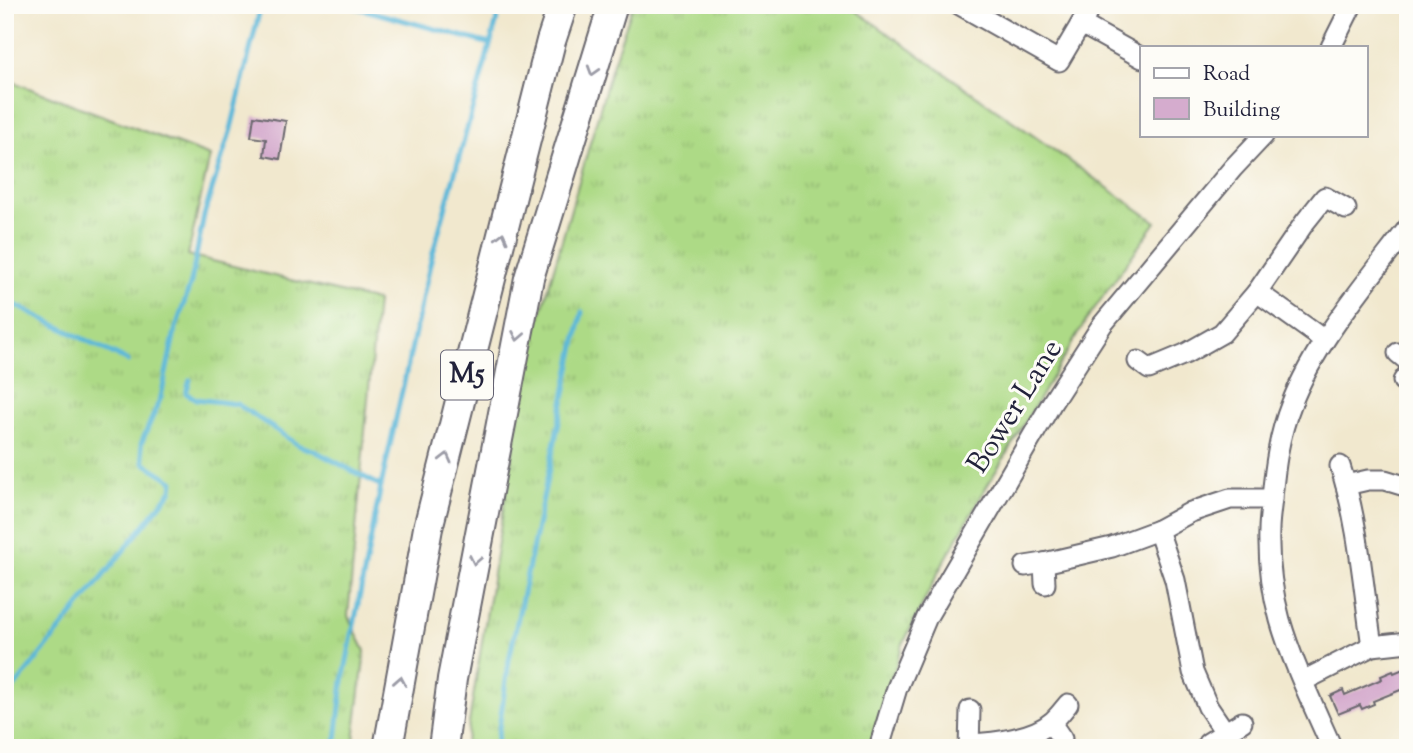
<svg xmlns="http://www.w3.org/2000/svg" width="1413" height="753" viewBox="0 0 1413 753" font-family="'Sorts Mill Goudy',serif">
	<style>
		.grass { fill: url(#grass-tufts); stroke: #687e60; stroke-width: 2 }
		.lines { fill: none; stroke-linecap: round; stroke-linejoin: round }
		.stream { stroke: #5bb8d9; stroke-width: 5 }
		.building { fill: #d5acce }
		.minor-casing { stroke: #6a676e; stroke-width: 23 }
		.highway-casing { stroke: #6a676e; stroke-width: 32 }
		.minor { stroke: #fff; stroke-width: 19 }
		.highway { stroke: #fff; stroke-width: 28 }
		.oneway { stroke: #9c9ca7 }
		.labels { text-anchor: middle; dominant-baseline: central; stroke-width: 6; stroke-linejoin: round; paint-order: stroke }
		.shield { fill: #fdfcf7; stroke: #646373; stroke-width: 2 }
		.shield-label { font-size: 28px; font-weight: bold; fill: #22223b }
		.street-label { font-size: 30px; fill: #22223b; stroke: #fdfcf7 }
	</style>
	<defs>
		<pattern id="grass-tufts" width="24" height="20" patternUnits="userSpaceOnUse" patternTransform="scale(1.75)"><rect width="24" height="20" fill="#adda86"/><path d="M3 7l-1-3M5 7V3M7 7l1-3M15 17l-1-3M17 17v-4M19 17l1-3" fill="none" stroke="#95bb75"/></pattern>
	</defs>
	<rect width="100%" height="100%" fill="#fdfcf7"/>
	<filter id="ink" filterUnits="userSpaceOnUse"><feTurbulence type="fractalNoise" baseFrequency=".0143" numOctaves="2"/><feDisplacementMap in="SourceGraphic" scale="14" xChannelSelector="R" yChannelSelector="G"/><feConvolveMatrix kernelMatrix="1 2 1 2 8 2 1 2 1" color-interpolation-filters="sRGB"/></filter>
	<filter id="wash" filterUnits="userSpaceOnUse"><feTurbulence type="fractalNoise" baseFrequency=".00686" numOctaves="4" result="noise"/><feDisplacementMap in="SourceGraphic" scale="28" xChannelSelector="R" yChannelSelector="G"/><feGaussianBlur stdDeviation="1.57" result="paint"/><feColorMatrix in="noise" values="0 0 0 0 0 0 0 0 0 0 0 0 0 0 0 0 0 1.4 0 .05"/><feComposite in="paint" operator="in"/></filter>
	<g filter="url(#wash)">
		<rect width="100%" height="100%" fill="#f1e8ce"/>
		<g class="grass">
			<path d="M 633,5 L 858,5 L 855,10 L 1156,222 L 1085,322 L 983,493 L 939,571 L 903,644 L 869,748 L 465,748 L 525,374 L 537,327 L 613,63 Z"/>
			<path d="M 5,79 L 210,156 L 188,255 L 377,301 L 348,616 L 365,651 L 353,748 L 5,748 Z"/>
		</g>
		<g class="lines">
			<g class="stream">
				<path d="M 347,5 L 490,44"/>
				<path d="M 5,300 L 128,361"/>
				<path d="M 190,380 L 186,393 L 196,399 L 237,404 L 300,446 L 313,450 L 381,486"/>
				<path d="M 5,699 L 172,490 L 173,481 L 144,463 L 141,444 L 161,397 L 175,331 L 191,282 L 204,215 L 231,129 L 261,5"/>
				<path d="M 335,748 L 343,681 L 381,486 L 431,260 L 501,5"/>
				<path d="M 496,748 L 509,660 L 582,312"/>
			</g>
		</g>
		<g id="blocks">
			<g class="building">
				<path d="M 254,116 L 286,121 L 280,159 L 264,156 L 266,139 L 251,137 Z"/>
				<path d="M 1408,667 L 1408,687 L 1373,701 L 1374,704 L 1362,709 L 1360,705 L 1338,714 L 1330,696 L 1343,690 L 1345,695 L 1382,679 L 1381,676 L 1393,671 L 1394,673 Z"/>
			</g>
		</g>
	</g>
	<g filter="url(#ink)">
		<use href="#blocks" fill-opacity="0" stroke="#6a676e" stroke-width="2"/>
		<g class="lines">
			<g class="minor-casing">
				<g id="minor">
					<path d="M 960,5 L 1059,61 L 1092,5"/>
					<path d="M 1081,24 L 1142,58"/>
					<path d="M 1331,47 L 1352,5"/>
					<path d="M 1257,292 L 1324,340"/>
					<path d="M 1398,353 L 1408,361"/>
					<path d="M 1138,361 L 1149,369 L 1185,354 L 1222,333 L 1257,292 L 1305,222 L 1325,197 L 1346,209"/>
					<path d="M 1403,381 L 1408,374"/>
					<path d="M 1340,466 C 1359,523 1363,586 1372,646"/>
					<path d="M 1346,485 L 1368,480 L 1385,480 L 1408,487"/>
					<path d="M 1158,530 L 1175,580 L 1193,672 L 1208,707 L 1225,732"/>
					<path d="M 1044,563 L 1045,584"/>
					<path d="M 1025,566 L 1044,563 L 1112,547 L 1158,530 L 1191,512 L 1230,499 L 1272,499"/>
					<path d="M 1303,681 L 1372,646 L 1408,642"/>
					<path d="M 1051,723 L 1062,739"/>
					<path d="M 1208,743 L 1242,722"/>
					<path d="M 970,744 C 995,743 1034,738 1053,721 C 1059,716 1063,710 1068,704"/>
					<path d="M 879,748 L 897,688 L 927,617 L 1053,401 L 1102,325 L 1233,168 L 1264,135"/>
					<path d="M 969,748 L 970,710"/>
					<path d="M 1332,748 C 1314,707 1292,662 1280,620 C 1272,591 1268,560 1269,530 C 1269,520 1271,509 1272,498 C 1275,466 1279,435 1291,405 C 1315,342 1367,282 1408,228"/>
				</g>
			</g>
			<g class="highway-casing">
				<g id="highway">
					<path d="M 388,748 L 428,528 L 551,41 L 563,5"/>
					<path d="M 443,748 L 452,679 L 529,278 L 613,5"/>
				</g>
			</g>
			<use href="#minor" class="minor"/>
			<use href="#highway" class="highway"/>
		</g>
		<defs><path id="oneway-chevron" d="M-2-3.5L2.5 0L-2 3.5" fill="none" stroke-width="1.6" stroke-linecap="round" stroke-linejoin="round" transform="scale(1.75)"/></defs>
		<g class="oneway">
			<use href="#oneway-chevron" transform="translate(593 71) rotate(107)"/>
			<use href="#oneway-chevron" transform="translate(502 237) rotate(-76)"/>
			<use href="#oneway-chevron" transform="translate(518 336) rotate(101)"/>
			<use href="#oneway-chevron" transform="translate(446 458) rotate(-76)"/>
			<use href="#oneway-chevron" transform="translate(475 560) rotate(101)"/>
			<use href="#oneway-chevron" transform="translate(400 681) rotate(-80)"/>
		</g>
	</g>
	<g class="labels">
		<rect class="shield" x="441" y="350.5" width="52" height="49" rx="5"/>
		<g class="shield-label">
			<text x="467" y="375">M5</text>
		</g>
		<g class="street-label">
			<text transform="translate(1016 407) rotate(-58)">Bower Lane</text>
		</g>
	</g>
	<rect width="1413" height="753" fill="none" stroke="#fdfcf7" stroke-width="28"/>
	<rect x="1140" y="46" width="228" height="91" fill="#fdfcf7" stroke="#a5a5ac" stroke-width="2"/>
	<rect x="1154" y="68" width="35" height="10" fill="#ffffff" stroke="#a5a5ac" stroke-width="2"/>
	<text x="1203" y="80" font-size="21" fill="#22223b">Road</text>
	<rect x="1154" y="98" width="35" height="21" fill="#d5acce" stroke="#a5a5ac" stroke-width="2"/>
	<text x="1203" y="116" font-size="21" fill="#22223b">Building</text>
</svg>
